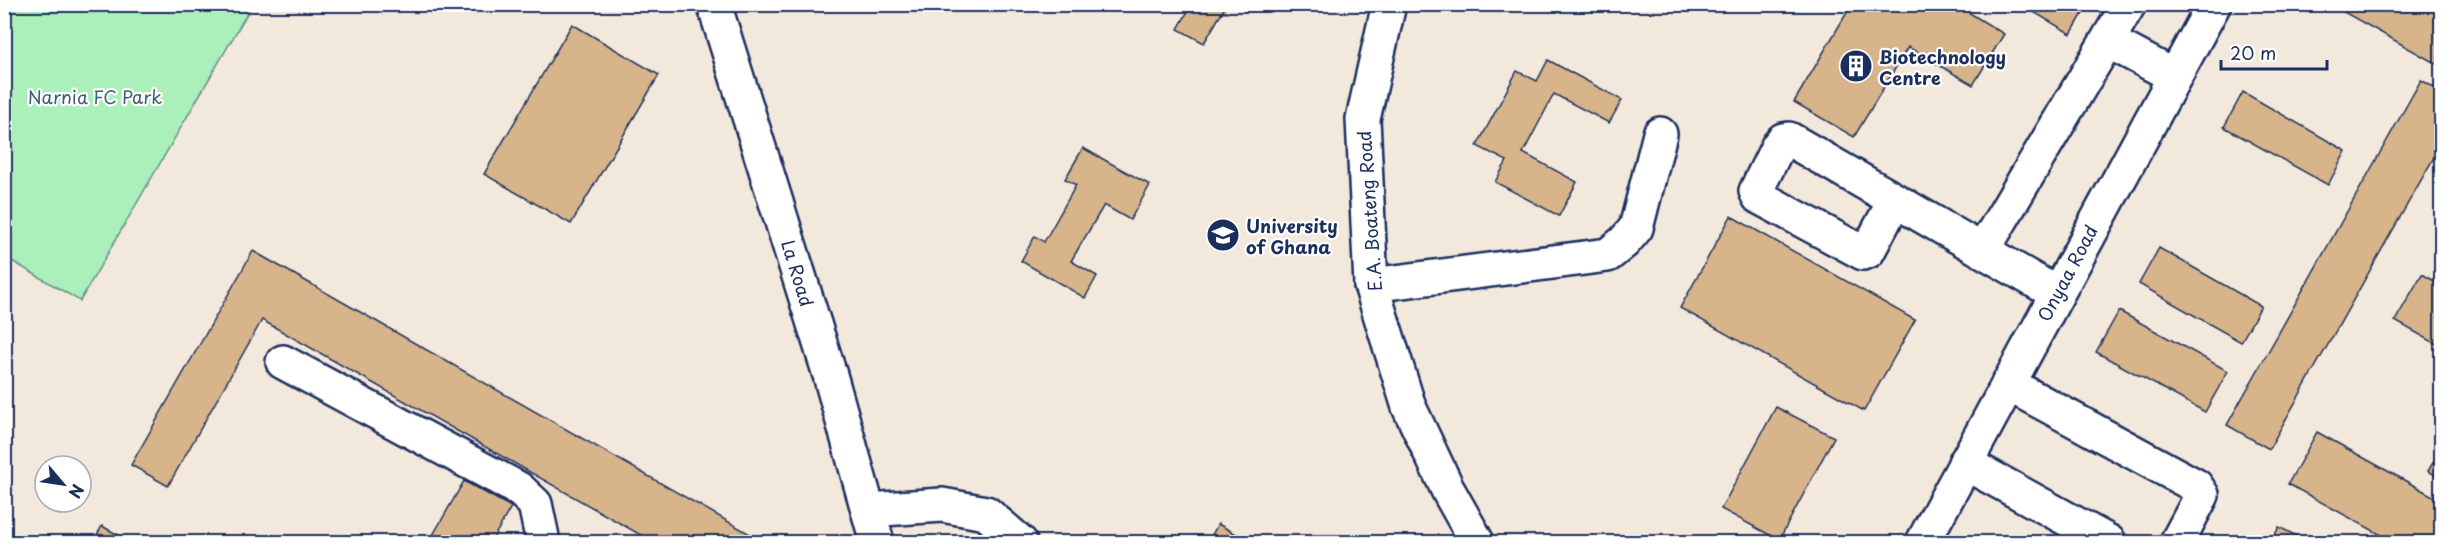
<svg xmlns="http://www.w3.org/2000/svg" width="2446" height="547" viewBox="0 0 2446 547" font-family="'Playpen Sans',sans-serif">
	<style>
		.built { fill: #f3e8dc; fill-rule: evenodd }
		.green { fill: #abf0bb; stroke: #63908c; stroke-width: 1.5 }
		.building { fill: #d7b489; stroke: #1b2f5e; stroke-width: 1.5 }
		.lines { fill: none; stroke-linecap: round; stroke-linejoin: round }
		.minor-casing { stroke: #1b2f5e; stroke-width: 38 }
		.minor { stroke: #fff; stroke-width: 33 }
		.labels { text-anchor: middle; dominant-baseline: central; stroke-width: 4.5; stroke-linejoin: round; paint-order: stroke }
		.poi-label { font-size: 18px; font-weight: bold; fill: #1b2f5e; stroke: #fff; text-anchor: start }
		.park-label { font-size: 18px; fill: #3f5f75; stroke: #fff }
		.street-label { font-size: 18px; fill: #1b2f5e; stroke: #fff }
	</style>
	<rect width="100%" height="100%" fill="#fff"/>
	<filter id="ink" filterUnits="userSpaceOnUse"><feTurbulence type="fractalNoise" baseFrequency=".0167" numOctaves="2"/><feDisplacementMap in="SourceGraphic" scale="12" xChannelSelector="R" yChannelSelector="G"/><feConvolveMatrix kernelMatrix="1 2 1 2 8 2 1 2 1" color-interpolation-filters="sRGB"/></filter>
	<g filter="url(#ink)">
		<path class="built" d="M 4,5 L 2441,5 L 2441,542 L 5,542 ZM 45,466 L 81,466 L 81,502 L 45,502 Z"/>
		<path class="green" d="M 5,4 L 252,5 L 80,301 L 5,257 Z"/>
		<g class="building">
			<path d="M 1192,4 L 1227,4 L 1204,43 L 1178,29 Z"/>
			<path d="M 1852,4 L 1955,4 L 2004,34 L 1973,85 L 1908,47 L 1854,137 L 1794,102 Z"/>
			<path d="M 2020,4 L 2087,4 L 2088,5 L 2071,34 Z"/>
			<path d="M 2346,4 L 2442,4 L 2442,67 L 2342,11 Z"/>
			<path d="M 572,24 L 659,75 L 571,224 L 484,174 Z"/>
			<path d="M 1548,60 L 1622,100 L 1609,123 L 1554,94 L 1523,153 L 1577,182 L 1559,216 L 1495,182 L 1507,161 L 1477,146 L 1517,71 L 1537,81 Z"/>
			<path d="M 2421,80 L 2442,92 L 2442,143 L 2269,449 L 2227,425 Z"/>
			<path d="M 2243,92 L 2346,151 L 2328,185 L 2224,127 Z"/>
			<path d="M 1083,148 L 1150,185 L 1130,220 L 1104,205 L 1071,261 L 1097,276 L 1085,298 L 1021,261 L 1035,236 L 1044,242 L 1076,185 L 1065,179 Z"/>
			<path d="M 1731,216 L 1915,320 L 1864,411 L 1680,308 Z"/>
			<path d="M 2159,248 L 2261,306 L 2241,342 L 2139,284 Z"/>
			<path d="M 253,251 L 764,542 L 653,542 L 262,320 L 168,486 L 131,465 Z"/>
			<path d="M 2422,274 L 2442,285 L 2442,347 L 2395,321 Z"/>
			<path d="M 2119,311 L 2228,371 L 2205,412 L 2096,352 Z"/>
			<path d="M 1776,407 L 1834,437 L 1779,540 L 1721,509 Z"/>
			<path d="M 2317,432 L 2442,501 L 2442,542 L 2394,542 L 2288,484 Z"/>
			<path d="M 2442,448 L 2442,479 L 2428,471 Z"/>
			<path d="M 464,481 L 511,507 L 491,542 L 429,542 Z"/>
			<path d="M 1218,524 L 1247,540 L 1245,542 L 1208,542 Z"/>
			<path d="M 102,526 L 131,542 L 93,542 Z"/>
			<path d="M 2279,527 L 2308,542 L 2271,542 Z"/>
		</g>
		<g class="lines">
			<g class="minor-casing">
				<g id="minor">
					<path d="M 714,4 L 830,375 L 877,542"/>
					<path d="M 1389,4 L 1363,119 L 1371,285 L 1409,407 L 1449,492 L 1477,542"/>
					<path d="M 2108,41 L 2174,76"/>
					<path d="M 1895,200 L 1868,251 L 1863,253 L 1759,197 L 1756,191 L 1778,146 L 1783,140 L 1789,139 L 2056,293"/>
					<path d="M 1983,250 L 2129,4"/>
					<path d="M 1371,285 L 1608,255 L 1624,242 L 1636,228 L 1660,134"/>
					<path d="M 283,362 L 519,489 L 535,504 L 542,537"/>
					<path d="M 2008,384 L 2196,486 L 2202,495 L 2177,542"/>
					<path d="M 1965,463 L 2109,542"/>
					<path d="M 868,510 L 942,505 L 986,513 L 1020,542"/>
					<path d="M 1923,542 L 2214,4"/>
				</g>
			</g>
			<use href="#minor" class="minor"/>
		</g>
	</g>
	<defs>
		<g id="building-disc" transform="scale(1.725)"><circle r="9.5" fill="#1b2f5e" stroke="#fff"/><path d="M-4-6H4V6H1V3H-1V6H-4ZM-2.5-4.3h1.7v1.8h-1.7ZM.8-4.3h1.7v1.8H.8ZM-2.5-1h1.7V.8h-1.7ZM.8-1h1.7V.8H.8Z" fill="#fff"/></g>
		<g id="university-disc" transform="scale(1.725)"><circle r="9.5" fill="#1b2f5e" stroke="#fff"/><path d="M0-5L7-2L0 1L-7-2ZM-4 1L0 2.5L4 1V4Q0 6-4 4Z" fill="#fff"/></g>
	</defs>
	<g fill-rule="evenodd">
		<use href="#building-disc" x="1856" y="66"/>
		<use href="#university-disc" x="1223" y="235"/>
	</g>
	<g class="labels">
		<g class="poi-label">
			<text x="1879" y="56">Biotechnology<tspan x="1879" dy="21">Centre</tspan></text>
			<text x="1246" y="225">University<tspan x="1246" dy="21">of Ghana</tspan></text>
		</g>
		<g class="park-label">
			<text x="95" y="96">Narnia FC Park</text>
		</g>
		<g class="street-label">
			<text transform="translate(1369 211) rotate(-94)">E.A. Boateng Road</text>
			<text transform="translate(798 273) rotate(73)">La Road</text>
			<text transform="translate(2067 273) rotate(-62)">Onyaa Road</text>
		</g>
	</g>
	<rect width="2446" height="547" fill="none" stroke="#fff" stroke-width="24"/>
	<rect x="12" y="12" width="2422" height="523" fill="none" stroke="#1b2f5e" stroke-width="2" filter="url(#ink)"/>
	<g transform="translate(63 484) rotate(119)"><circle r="28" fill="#ffffff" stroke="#a4acbf" stroke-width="1.5"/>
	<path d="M0-4.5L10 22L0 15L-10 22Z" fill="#1b2f5e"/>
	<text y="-9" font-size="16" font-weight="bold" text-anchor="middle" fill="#1b2f5e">N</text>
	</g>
	<path d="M2221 60v9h106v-9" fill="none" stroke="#1b2f5e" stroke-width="3"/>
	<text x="2230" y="60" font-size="18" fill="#1b2f5e" stroke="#ffffff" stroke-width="4.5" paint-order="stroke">20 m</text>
</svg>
